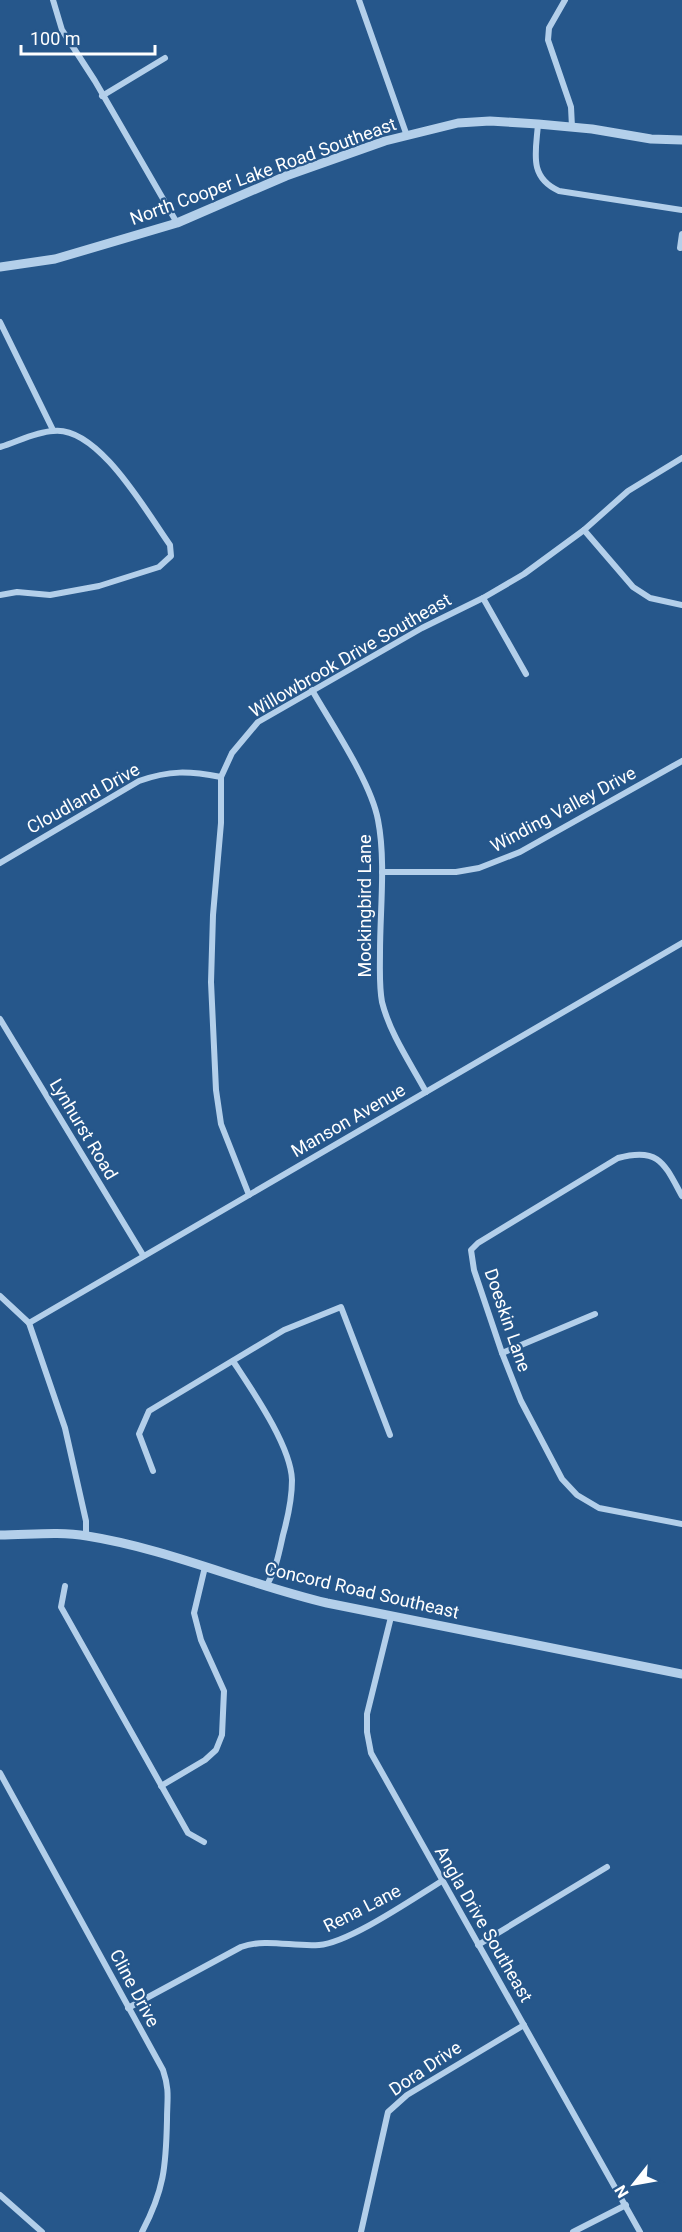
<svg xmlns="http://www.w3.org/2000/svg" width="682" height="2232" viewBox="0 0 682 2232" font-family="Roboto,sans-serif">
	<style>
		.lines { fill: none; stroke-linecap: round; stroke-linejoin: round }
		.minor { stroke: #b3cfea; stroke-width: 6 }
		.tertiary { stroke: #b3cfea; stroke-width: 9 }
		.labels { text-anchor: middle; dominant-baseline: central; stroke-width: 4.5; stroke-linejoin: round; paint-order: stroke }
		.street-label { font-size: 18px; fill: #fff; stroke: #26578b }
	</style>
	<rect width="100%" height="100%" fill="#26578b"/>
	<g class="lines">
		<g class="minor">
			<path d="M 53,0 L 62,30 L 95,81 L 177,223"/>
			<path d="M 359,0 L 407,136"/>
			<path d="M 565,0 L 549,28 L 548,40 L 571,107 L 572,127"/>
			<path d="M 102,96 L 165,58"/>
			<path d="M 538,124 C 536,152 528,177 559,191 L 682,210"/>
			<path d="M 680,248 L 682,234"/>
			<path d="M 0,322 L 53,430"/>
			<path d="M 0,447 C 17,442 35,432 53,431 C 98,425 147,513 170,545 L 171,556 L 159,567 L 99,586 L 50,595 L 17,592 L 0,595"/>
			<path d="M 584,530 L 633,587 L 650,598 L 682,605"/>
			<path d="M 483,598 L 526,674"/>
			<path d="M 312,690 C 332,725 371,782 378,820 C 386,861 380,910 380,952 C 380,969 379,986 382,1002 C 390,1034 411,1064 426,1092"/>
			<path d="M 0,863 L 139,781 C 170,770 189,771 221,777"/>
			<path d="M 382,872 L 456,872 L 479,868 L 520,852 L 682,761"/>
			<path d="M 0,1019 L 143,1255"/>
			<path d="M 249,1195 L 221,1124 L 216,1090 L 211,982 L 213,915 L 221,823 L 221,777 L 232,753 L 258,722 L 422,628 L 483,598 L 524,574 L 584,530 L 628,491 L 682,458"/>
			<path d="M 682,1196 C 664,1163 659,1147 618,1158 L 478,1243 L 471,1250 L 474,1270 L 502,1353 L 521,1401 L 562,1479 L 577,1495 L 599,1508 L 682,1524"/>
			<path d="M 0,1296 L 29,1323 L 65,1428 L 86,1521 L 86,1536"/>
			<path d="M 29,1323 L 682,943"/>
			<path d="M 502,1353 L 595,1314"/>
			<path d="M 233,1361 C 252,1390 291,1446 292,1480 C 292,1498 288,1517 283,1535 C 279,1553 276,1570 266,1587"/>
			<path d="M 153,1471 L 139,1434 L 149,1411 L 284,1330 L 341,1307 L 390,1435"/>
			<path d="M 65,1586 L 61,1607 L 188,1833 L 204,1842"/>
			<path d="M 391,1617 L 367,1714 L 367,1732 L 371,1753 L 640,2232"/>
			<path d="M 0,1773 L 163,2070 C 170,2091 167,2099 167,2120 C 166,2167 164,2190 142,2232"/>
			<path d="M 161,1786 L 205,1760 L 216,1750 L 222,1735 L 224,1691 L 201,1640 L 194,1613 L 205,1567"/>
			<path d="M 478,1945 L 607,1867"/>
			<path d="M 128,2008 L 241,1947 C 267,1938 292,1947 319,1945 C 349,1943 414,1898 442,1881"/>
			<path d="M 0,2195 L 42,2232"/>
			<path d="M 361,2232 L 388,2112 L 407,2095 L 524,2025"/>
			<path d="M 573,2232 L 626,2205"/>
		</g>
		<g class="tertiary">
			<path d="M 0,267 L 55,259 L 177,223 L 286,176 L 385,141 L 458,123 L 490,121 L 538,124 L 592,129 L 651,139 L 682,140"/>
			<path d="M 0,1535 C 28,1535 59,1531 87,1536 C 169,1549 246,1584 327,1603 L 682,1674"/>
		</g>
	</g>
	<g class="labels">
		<g class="street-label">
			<text transform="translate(263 171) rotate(-20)">North Cooper Lake Road Southeast</text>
			<text transform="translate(350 655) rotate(-30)">Willowbrook Drive Southeast</text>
			<text transform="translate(83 798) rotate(-29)">Cloudland Drive</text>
			<text transform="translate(563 809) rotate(-28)">Winding Valley Drive</text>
			<text transform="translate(364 906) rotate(-90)">Mockingbird Lane</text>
			<text transform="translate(348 1120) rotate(-30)">Manson Avenue</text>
			<text transform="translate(84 1129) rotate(59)">Lynhurst Road</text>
			<text transform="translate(508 1320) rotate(71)">Doeskin Lane</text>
			<text transform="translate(362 1590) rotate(13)">Concord Road Southeast</text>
			<text transform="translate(362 1908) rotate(-27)">Rena Lane</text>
			<text transform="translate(484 1924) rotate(60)">Angla Drive Southeast</text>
			<text transform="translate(135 1988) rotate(62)">Cline Drive</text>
			<text transform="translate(425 2068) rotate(-34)">Dora Drive</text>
		</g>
	</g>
	<g transform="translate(634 2184) rotate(239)" stroke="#26578b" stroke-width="4.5" paint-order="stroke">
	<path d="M0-4.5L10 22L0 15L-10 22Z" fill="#ffffff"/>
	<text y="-9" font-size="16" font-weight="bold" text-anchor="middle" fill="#ffffff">N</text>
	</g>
	<path d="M21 45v9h134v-9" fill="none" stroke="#ffffff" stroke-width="3"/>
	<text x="30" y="45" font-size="18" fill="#ffffff" stroke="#26578b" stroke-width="4.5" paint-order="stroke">100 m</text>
</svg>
